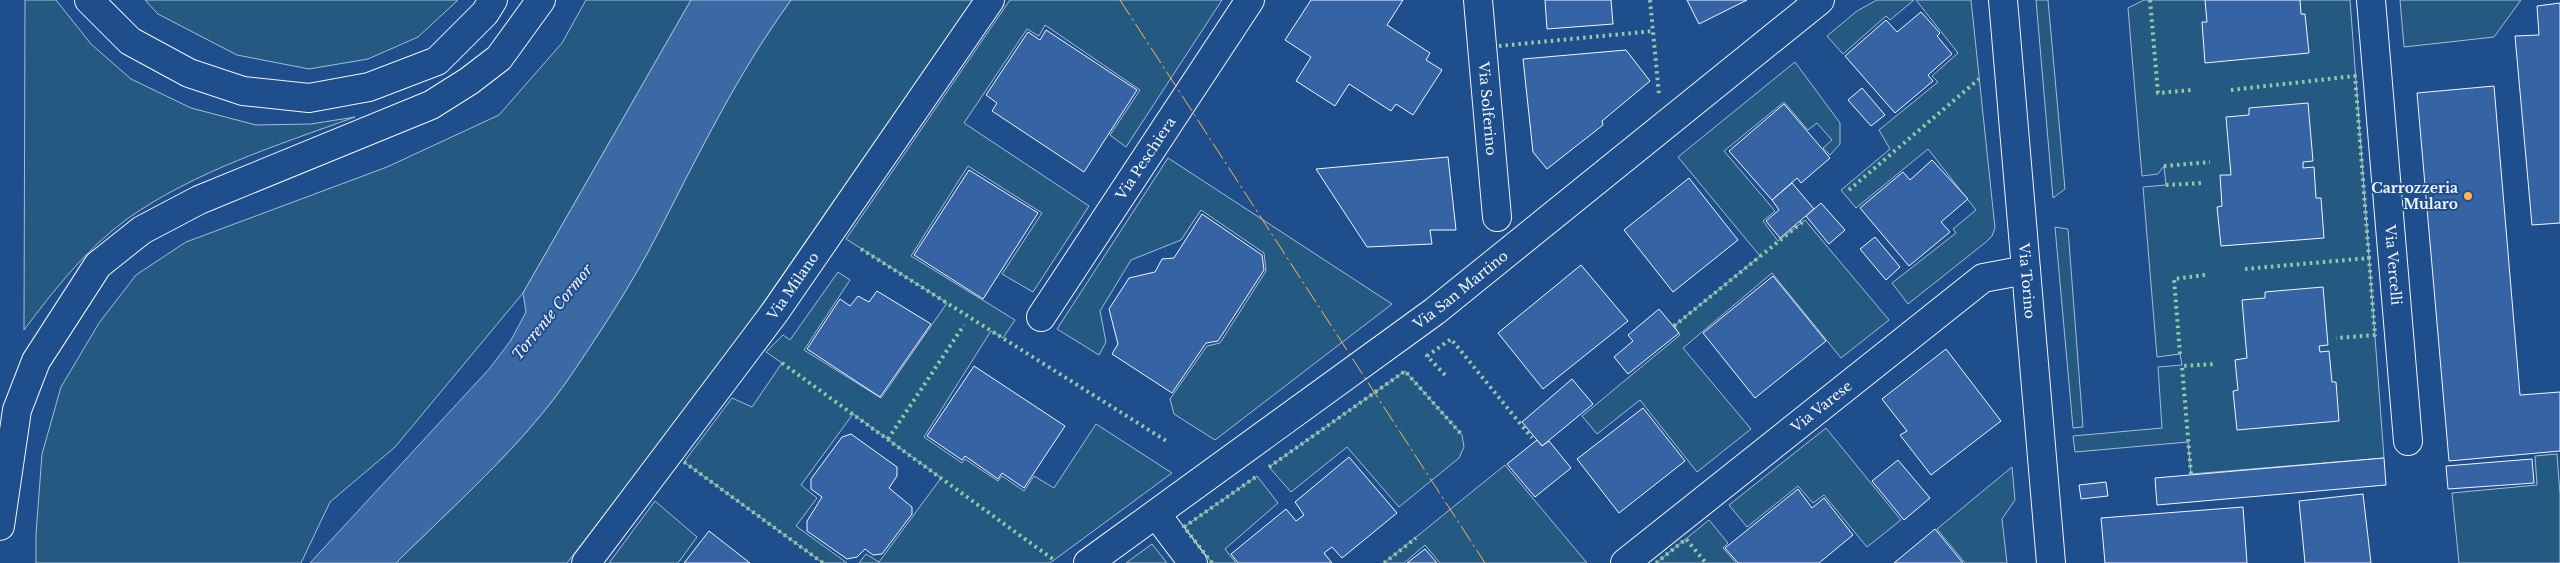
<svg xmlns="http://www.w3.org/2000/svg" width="2560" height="563" viewBox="0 0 2560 563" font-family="'Libre Baskerville',serif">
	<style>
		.green { fill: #245a82; stroke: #a8bbd7 }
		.water { fill: #3b69a3; stroke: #a8bbd7 }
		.building { fill: #3563a3; stroke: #f2f6ff }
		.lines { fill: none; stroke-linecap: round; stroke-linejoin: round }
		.minor-casing { stroke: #f2f6ff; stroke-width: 30 }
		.trunk-casing { stroke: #f2f6ff; stroke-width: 30 }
		.minor { stroke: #1f4e8c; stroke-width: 28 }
		.trunk { stroke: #1f4e8c; stroke-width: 28 }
		.hedge { stroke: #97c8a6; stroke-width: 4; stroke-dasharray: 2.5 4; stroke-linecap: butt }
		.power { stroke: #ffb74d; stroke-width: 1; stroke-dasharray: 18 4 2.5 4; stroke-linecap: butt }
		.poi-dot { fill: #ffb74d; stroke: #1f4e8c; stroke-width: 2 }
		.labels { text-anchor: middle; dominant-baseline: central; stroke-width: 4; stroke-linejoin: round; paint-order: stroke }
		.street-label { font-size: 14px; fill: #f2f6ff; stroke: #1f4e8c }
		.poi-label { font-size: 14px; font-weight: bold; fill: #f2f6ff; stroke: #1f4e8c; text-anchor: end }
		.water-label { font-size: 15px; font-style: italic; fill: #f2f6ff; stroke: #1f4e8c }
	</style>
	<rect width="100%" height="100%" fill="#1f4e8c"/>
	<g class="green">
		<path d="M 25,0 L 56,0 L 91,44 L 131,79 L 191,108 L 256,125 L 311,124 L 355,117 C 278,145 195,171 127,219 C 86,249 54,290 24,330 Z"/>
		<path d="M 145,0 L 458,0 L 418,37 L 368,59 L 309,69 L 237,55 L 158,14 Z"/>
		<path d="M 586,0 L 691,0 L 523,293 L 395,447 L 330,502 L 301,563 L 36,563 L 36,534 L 42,454 L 61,387 L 99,323 L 136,275 L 186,242 L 387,167 L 499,115 L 562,43 Z"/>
		<path d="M 791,0 L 973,0 L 725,358 L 567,563 L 396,563 C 454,505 519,449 567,381 C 599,334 632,284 658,233 C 699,153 738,73 791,0 Z"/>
		<path d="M 1010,0 L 1222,0 L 1126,147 L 1110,135 L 1140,90 L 1045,25 L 1039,36 L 1027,29 L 964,123 L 1089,206 L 1033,292 L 1002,274 L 1042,213 L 968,166 L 911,256 L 1015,320 L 1003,338 L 991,331 L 924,437 L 962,463 L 965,459 L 998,481 L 1002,476 L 1024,491 L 1034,476 L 1054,488 L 1096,424 L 1172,473 L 1050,563 L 859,563 L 866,554 L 879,562 L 941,478 L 853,414 L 801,485 L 817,498 L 796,526 L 847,563 L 823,563 L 684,462 L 732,398 L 752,407 L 782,363 L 766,352 L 783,335 L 790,340 L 838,272 L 850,280 L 804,350 L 881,398 L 947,303 L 846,239 Z"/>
		<path d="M 1877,0 L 1914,0 L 1890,20 L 1886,16 L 1843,54 L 1827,36 L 1857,11 Z"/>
		<path d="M 1916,0 L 1971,0 L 1995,228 L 1992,236 L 1986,242 L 1908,304 L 1892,283 L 1956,233 L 1953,229 L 1976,210 L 1928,149 L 1856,208 L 1841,190 L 1890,149 L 1879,130 L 1938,82 L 1932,76 L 1958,53 Z"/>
		<path d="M 2036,0 L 2048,0 L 2065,189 L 2053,198 Z"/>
		<path d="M 2144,0 L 2350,0 L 2384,458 L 2191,474 L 2188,442 L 2075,452 L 2073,436 L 2162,428 L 2158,367 L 2182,365 L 2180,354 L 2157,357 L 2143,187 L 2166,185 L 2164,166 L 2158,174 L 2142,176 L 2128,8 Z"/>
		<path d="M 2400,0 L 2521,0 L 2494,37 L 2404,47 Z"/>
		<path d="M 1795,62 L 1840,123 L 1840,144 L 1830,155 L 1823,148 L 1832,140 L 1817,123 L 1808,130 L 1784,102 L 1724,151 L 1775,211 L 1763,221 L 1778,241 L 1805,220 L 1889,320 L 1841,358 L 1772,273 L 1683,348 L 1751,429 L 1697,472 L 1640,400 L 1597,434 L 1582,416 L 1680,335 L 1674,326 L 1760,256 L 1678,157 Z"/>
		<path d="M 1168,158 L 1392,304 L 1215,440 L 1174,414 L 1170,399 L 1207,346 L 1220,343 L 1266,271 L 1264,253 L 1201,210 L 1181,240 L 1131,260 L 1100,311 L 1106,342 L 1099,355 L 1057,329 Z"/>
		<path d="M 2055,227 L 2068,229 L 2083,427 L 2073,428 Z"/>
		<path d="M 1405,371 L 1462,435 L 1464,447 L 1459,458 L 1399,507 L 1347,447 L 1291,492 L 1269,467 Z"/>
		<path d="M 1826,428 L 1901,520 L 1867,547 L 1824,495 L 1813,503 L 1798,486 L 1747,527 L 1729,505 Z"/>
		<path d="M 2557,454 L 2560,494 L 2560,563 L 2459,563 L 2452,493 L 2537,485 L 2535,456 Z"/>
		<path d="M 1505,465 L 1587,563 L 1440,563 L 1425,545 L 1404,563 L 1384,563 Z"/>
		<path d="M 2012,467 L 2015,500 L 2002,519 L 2007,563 L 1965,563 L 1937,529 Z"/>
		<path d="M 1257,476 L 1278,503 L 1225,549 L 1236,563 L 1212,563 L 1184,527 Z"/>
		<path d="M 655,501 L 697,537 L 678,563 L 609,563 Z"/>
		<path d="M 1709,520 L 1728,543 L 1723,548 L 1736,563 L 1656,563 Z"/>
		<path d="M 1152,544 L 1167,563 L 1126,563 Z"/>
	</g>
	<path class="water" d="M 691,0 L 791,0 C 738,73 699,153 658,233 C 632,284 599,334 567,381 C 519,449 454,505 396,563 L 310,563 L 490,368 L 511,340 L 526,312 L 523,293 Z"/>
	<g class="building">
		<path d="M 1311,0 L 1403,0 L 1387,25 L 1430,53 L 1426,60 L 1442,70 L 1413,115 L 1396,104 L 1391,111 L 1349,84 L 1335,106 L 1296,81 L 1311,57 L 1285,40 Z"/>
		<path d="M 1545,0 L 1611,0 L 1613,24 L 1547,29 Z"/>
		<path d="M 1687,0 L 1747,0 L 1699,24 Z"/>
		<path d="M 2205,0 L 2300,0 L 2301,14 L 2305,14 L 2309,53 L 2205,63 L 2202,22 L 2207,22 Z"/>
		<path d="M 2560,3 L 2560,223 L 2532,225 L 2515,36 L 2539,35 L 2537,6 Z"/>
		<path d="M 1921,12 L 1940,33 L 1937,36 L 1952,54 L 1928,75 L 1933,81 L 1895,113 L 1845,56 L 1886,20 L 1897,32 Z"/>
		<path d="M 1046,30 L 1137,90 L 1084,172 L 992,111 L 997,103 L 986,95 L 1028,32 L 1040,40 Z"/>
		<path d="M 1626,50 L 1650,81 L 1602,121 L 1603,125 L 1547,169 L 1533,152 L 1523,59 Z"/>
		<path d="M 2494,86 L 2520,395 L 2560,392 L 2560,451 L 2449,461 L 2417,93 Z"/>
		<path d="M 1862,88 L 1885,115 L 1871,126 L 1848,100 Z"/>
		<path d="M 2308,103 L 2313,161 L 2303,162 L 2303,168 L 2314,167 L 2316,198 L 2321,198 L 2324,238 L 2221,246 L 2217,207 L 2222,206 L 2220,175 L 2231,175 L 2226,117 L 2249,115 L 2249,108 Z"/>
		<path d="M 1784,104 L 1830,158 L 1801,183 L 1797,178 L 1772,200 L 1729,151 Z"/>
		<path d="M 1448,157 L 1456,230 L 1430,230 L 1432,244 L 1367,247 L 1316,169 Z"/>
		<path d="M 1932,160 L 1968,199 L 1941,222 L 1950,232 L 1909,266 L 1860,208 L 1903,172 L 1910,180 Z"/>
		<path d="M 969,170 L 1038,213 L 983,299 L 914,255 Z"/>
		<path d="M 1689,178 L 1738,240 L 1673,292 L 1624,230 Z"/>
		<path d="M 1792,183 L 1814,209 L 1780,238 L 1766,221 L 1779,210 L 1772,200 Z"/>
		<path d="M 1821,203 L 1845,230 L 1829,244 L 1806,216 Z"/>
		<path d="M 1202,214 L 1262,255 L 1264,270 L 1218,341 L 1206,343 L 1172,393 L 1112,354 L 1118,344 L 1109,309 L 1129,278 L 1155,272 L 1162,259 L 1174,258 Z"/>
		<path d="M 1875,237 L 1900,267 L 1886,280 L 1860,249 Z"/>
		<path d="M 1581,265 L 1628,321 L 1543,389 L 1498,333 Z"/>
		<path d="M 1773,276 L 1826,341 L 1755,398 L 1703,333 Z"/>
		<path d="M 2323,287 L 2328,345 L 2319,346 L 2320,352 L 2329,351 L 2332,382 L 2336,382 L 2339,421 L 2237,430 L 2233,391 L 2238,390 L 2235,360 L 2247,358 L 2242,300 L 2265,298 L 2265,292 Z"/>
		<path d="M 877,291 L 931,324 L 880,397 L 807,349 L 840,299 L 850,306 L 858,296 L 869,302 Z"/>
		<path d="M 1659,309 L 1679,333 L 1628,374 L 1614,357 L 1633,341 L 1628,335 Z"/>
		<path d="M 1946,349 L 2001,421 L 1931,475 L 1900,435 L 1907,431 L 1882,399 Z"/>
		<path d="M 974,366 L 1065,426 L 1024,488 L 1002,473 L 998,479 L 965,456 L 962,460 L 927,436 Z"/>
		<path d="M 1572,379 L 1593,404 L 1542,446 L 1522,422 Z"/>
		<path d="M 1643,408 L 1685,461 L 1619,513 L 1577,459 Z"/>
		<path d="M 851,434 L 897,467 L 897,476 L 889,488 L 912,507 L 912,514 L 882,554 L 873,555 L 865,549 L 857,557 L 847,559 L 807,531 L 807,521 L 822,497 L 811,489 L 811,479 L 842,437 Z"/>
		<path d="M 1537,440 L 1542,446 L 1549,441 L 1571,468 L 1535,497 L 1507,464 Z"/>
		<path d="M 1349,457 L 1397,513 L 1342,558 L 1332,547 L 1324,553 L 1332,563 L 1238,563 L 1231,554 L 1286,509 L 1296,521 L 1304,515 L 1295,502 Z"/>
		<path d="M 2384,458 L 2386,485 L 2157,505 L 2155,478 Z"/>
		<path d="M 2532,459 L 2534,483 L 2448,489 L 2446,466 Z"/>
		<path d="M 1898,460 L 1930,498 L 1904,520 L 1872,481 Z"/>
		<path d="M 2106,482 L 2108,496 L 2081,499 L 2079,485 Z"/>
		<path d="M 1798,489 L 1812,508 L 1824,498 L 1853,535 L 1819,563 L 1738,563 L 1725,548 Z"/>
		<path d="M 2363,494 L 2371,563 L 2305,563 L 2299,501 Z"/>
		<path d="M 2243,507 L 2247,563 L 2105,563 L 2101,518 Z"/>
		<path d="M 1935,529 L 1963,563 L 1894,563 Z"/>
		<path d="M 709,531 L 750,563 L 684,563 Z"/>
		<path d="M 1425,549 L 1437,563 L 1407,563 Z"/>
	</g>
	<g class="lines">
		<g class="minor-casing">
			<g id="minor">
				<path id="s1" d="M 1478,0 L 1497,217"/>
				<path id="s2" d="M 2003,0 L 2051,563"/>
				<path id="s3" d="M 2371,0 L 2408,441"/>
				<path id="s4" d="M 1041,317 L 1250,0"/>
				<path d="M 1156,514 L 1193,563"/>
				<path id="s5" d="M 586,563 L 775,312 L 990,0"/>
				<path id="s6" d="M 1088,563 L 1435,311 L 1820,0"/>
				<path id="s7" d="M 1625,563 L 1983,278 L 2026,270"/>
			</g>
		</g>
		<g class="trunk-casing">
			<g id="trunk">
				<path d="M 89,0 L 130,41 L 189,73 L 243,91 L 309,98 L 369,87 L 437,61 L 485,13 L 493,0"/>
				<path d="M 0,526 L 17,410 L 36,361 L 98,265 L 142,230 L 199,200 L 431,105 L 469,81 L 499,58 L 541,0"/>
			</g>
		</g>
		<use href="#minor" class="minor"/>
		<use href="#trunk" class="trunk"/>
		<g class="hedge">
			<path d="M 1650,0 L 1659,95"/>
			<path d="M 2150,0 L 2158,93 L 2192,90"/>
			<path d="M 1499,46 L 1653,31"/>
			<path d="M 2231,90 L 2355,76 L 2369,258"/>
			<path d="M 2164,166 L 2210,162"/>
			<path d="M 2166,185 L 2202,183"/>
			<path d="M 1849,190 L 1979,79"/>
			<path d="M 861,249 L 1168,442"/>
			<path d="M 2245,269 L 2369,258 L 2375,335 L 2336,338"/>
			<path d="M 1674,326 L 1805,220"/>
			<path d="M 2180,354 L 2174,279 L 2205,275"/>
			<path d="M 782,363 L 1054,560"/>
			<path d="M 1445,375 L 1427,356 L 1451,339 L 1532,438"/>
			<path d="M 888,439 L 964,325"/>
			<path d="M 684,462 L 823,563"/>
			<path d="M 1269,467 L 1405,371 L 1462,435"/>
			<path d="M 2191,474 L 2182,366 L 2216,364"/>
			<path d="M 1212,563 L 1184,527 L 1257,476"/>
			<path d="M 1384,563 L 1416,538"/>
			<path d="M 1656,563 L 1686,539 L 1706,563"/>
		</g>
		<path class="power" d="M 1120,0 L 1485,563"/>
	</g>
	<circle class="poi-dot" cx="2468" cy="196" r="5"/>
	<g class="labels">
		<g class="street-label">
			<text stroke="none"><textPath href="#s1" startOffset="109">Via Solferino</textPath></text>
			<text stroke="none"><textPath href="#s4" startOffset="190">Via Peschiera</textPath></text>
			<text stroke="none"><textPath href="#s3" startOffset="266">Via Vercelli</textPath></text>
			<text stroke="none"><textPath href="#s2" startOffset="282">Via Torino</textPath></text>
			<text stroke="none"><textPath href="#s5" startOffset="346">Via Milano</textPath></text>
			<text stroke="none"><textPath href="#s6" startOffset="462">Via San Martino</textPath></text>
			<text stroke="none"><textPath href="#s7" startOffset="251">Via Varese</textPath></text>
		</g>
		<g class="poi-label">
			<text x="2458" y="188">Carrozzeria<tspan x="2458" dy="16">Mularo</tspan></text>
		</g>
		<g class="water-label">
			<text transform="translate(552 312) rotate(-51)">Torrente Cormor</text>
		</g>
	</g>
</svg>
